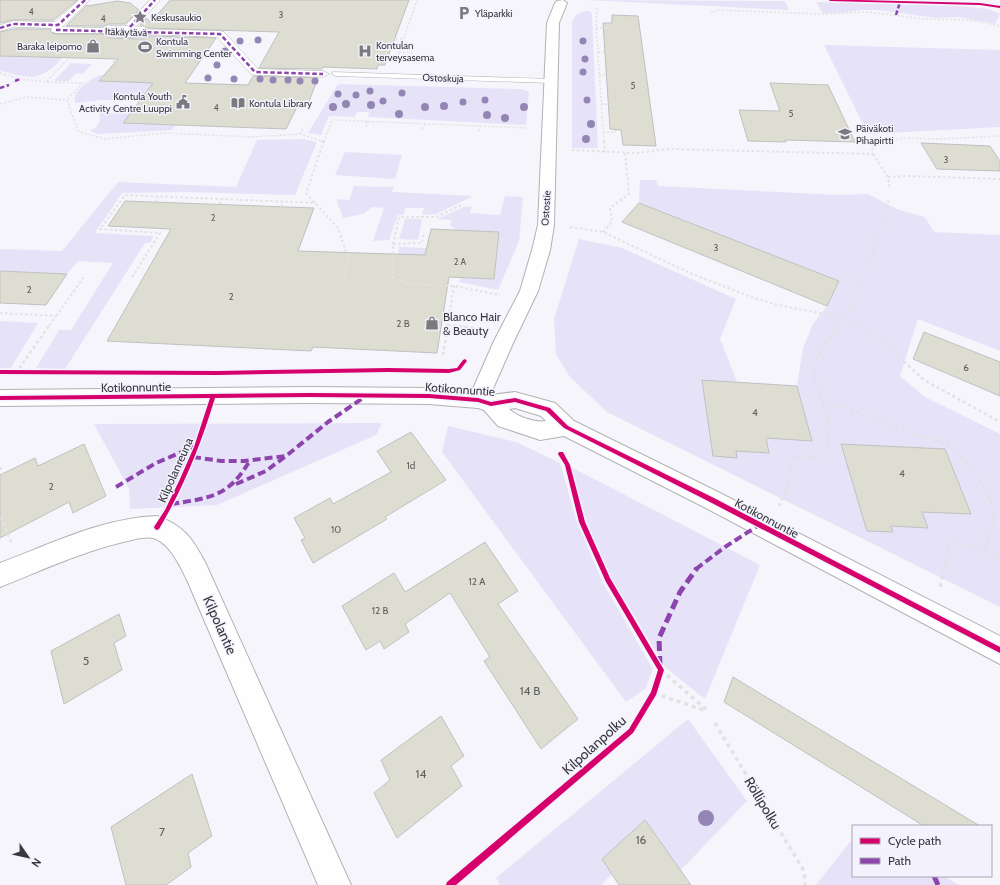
<svg xmlns="http://www.w3.org/2000/svg" width="1000" height="885" viewBox="0 0 1000 885" font-family="Cabin,sans-serif">
	<style>
		.green { fill: #e6e3f9 }
		.building { fill: #deddd1; stroke: #c0c0c1 }
		.lines { fill: none; stroke-linecap: round; stroke-linejoin: round }
		.service-casing { stroke: #b2b1b6; stroke-width: 1 }
		.pedestrian-casing { stroke: #b2b1b6; stroke-width: 1 }
		.minor-casing { stroke: #b2b1b6; stroke-width: 2 }
		.tertiary-casing { stroke: #b2b1b6; stroke-width: 2 }
		.path-far3 { stroke: #e2e2e4; stroke-width: 1.5; stroke-dasharray: 2 2; stroke-linecap: butt }
		.path-far2 { stroke: #e2e2e4; stroke-width: 2; stroke-dasharray: 2.5 2.5; stroke-linecap: butt }
		.path-far1 { stroke: #e2e2e4; stroke-width: 2.5; stroke-dasharray: 3 3; stroke-linecap: butt }
		.path { stroke: #e2e2e4; stroke-width: 3.5; stroke-dasharray: 4 4; stroke-linecap: butt }
		.service { fill: #fefefe; fill-rule: evenodd }
		.pedestrian { fill: #fefefe; fill-rule: evenodd }
		.minor { fill: #fefefe; fill-rule: evenodd }
		.tertiary { fill: #fefefe; fill-rule: evenodd }
		.pedestrian-bridge-casing { stroke: #b2b1b6; stroke-width: 12; stroke-linecap: butt }
		.pedestrian-bridge { stroke: #fefefe; stroke-width: 11 }
		.quiet-far2 { stroke: #8e44ad; stroke-width: 2.5; stroke-dasharray: 4.5 2.5; stroke-linecap: butt }
		.quiet-far1 { stroke: #8e44ad; stroke-width: 4; stroke-dasharray: 8 4; stroke-linecap: butt }
		.quiet { stroke: #8e44ad; stroke-width: 5; stroke-dasharray: 10 5; stroke-linecap: butt }
		.cycleway-casing { stroke: #f3f2fe; stroke-width: 3 }
		.cycleway { fill: #d6006c; fill-rule: evenodd }
		.tree { fill: #9386b5 }
		.labels { text-anchor: middle; dominant-baseline: central; stroke-width: 3; stroke-linejoin: round; paint-order: stroke }
		.far-number-label { font-size: 9px; fill: #626161 }
		.far-poi-label { font-size: 10px; fill: #39383c; stroke: #f3f2fe; text-anchor: start }
		.far-street-label { font-size: 10px; fill: #39383c; stroke: #f3f2fe }
		.number-label { font-size: 10px; fill: #626161 }
		.poi-label { font-size: 12px; fill: #39383c; stroke: #f3f2fe; text-anchor: start }
		.street-label { font-size: 12px; fill: #39383c; stroke: #f3f2fe }
		.near-number-label { font-size: 12px; fill: #626161 }
		.near-street-label { font-size: 14px; fill: #39383c; stroke: #f3f2fe }
	</style>
	<rect width="100%" height="100%" fill="#f5f5fb"/>
	<g class="green">
		<path d="M 585,0 L 785,1 L 789,10 Z"/>
		<path d="M 816,2 L 958,6 L 988,9 L 1000,14 L 995,24 L 959,17 L 936,18 L 879,10 L 862,10 L 840,13 L 823,13 Z"/>
		<path d="M 585,11 L 591,11 L 592,15 L 598,148 L 572,148 L 572,21 L 576,15 Z"/>
		<path d="M 824,45 L 1000,50 L 1000,127 L 868,134 Z"/>
		<path d="M 0,56 L 63,57 C 52,70 40,80 22,76 C 14,75 8,72 0,71 Z"/>
		<path d="M 71,63 L 92,64 L 83,74 L 76,73 L 69,81 L 54,81 Z"/>
		<path d="M 101,75 L 105,75 L 100,81 L 184,84 L 140,101 L 102,100 L 75,103 C 72,91 91,78 101,75 Z"/>
		<path d="M 338,84 L 521,89 L 529,92 L 526,125 L 368,117 L 369,112 L 357,112 L 355,117 L 329,116 L 321,135 L 308,133 Z"/>
		<path d="M 99,113 L 130,114 L 124,123 L 176,125 L 172,130 L 98,134 L 90,131 L 95,128 L 100,121 Z"/>
		<path d="M 304,139 L 317,142 L 295,195 L 185,192 L 122,193 L 95,233 L 154,236 L 150,243 L 145,243 L 65,369 L 36,368 L 59,330 L 71,330 L 113,263 L 78,261 L 67,274 L 0,271 L 0,249 L 62,251 L 118,182 L 236,187 L 257,140 Z"/>
		<path d="M 345,152 L 402,155 L 395,179 L 335,175 Z"/>
		<path d="M 640,180 L 656,180 L 658,186 L 837,195 L 868,194 L 899,210 L 925,217 L 934,232 L 1000,235 L 1000,351 L 918,319 L 900,376 L 925,397 L 1000,434 L 1000,607 L 607,412 L 570,377 L 556,355 L 554,319 L 579,239 L 622,248 L 736,299 L 720,339 L 737,382 L 797,386 L 803,348 L 813,324 L 827,306 L 839,281 L 639,203 Z"/>
		<path d="M 354,186 L 394,187 L 392,192 L 473,196 L 436,214 L 422,215 L 424,208 L 406,208 L 403,215 L 398,215 L 389,240 L 373,241 L 384,208 L 372,207 L 363,214 L 343,218 L 336,199 L 349,200 Z"/>
		<path d="M 505,196 L 523,197 L 519,241 L 498,290 L 459,282 L 462,277 L 457,230 L 450,225 L 452,220 L 437,219 L 466,206 L 472,207 L 470,213 L 500,215 Z"/>
		<path d="M 405,219 L 422,219 L 418,240 L 399,239 Z"/>
		<path d="M 399,247 L 427,248 L 421,275 L 397,269 Z"/>
		<path d="M 0,321 L 38,323 L 11,368 L 0,368 Z"/>
		<path d="M 382,423 L 376,435 L 217,505 L 130,509 L 129,489 L 94,424 Z"/>
		<path d="M 448,426 L 516,442 L 560,463 L 577,522 L 603,583 L 653,669 L 646,688 L 626,702 L 442,452 Z"/>
		<path d="M 571,467 L 760,565 L 705,699 L 665,667 L 611,577 L 587,522 Z"/>
		<path d="M 688,719 L 747,801 L 680,871 L 645,820 L 603,859 L 612,874 L 601,885 L 500,885 L 496,878 Z"/>
		<path d="M 853,838 L 853,876 L 944,876 L 959,885 L 816,885 Z"/>
	</g>
	<g class="building">
		<path d="M 0,0 L 77,0 L 54,20 L 13,20 L 0,23 Z"/>
		<path d="M 170,0 L 409,0 L 385,65 L 378,65 L 377,69 L 323,67 L 322,69 L 259,68 L 279,32 L 147,28 L 140,25 L 146,18 L 151,22 Z"/>
		<path d="M 117,1 L 130,3 L 139,10 L 125,24 L 109,24 L 104,26 L 66,26 L 87,5 L 88,6 Z"/>
		<path d="M 612,15 L 638,16 L 656,146 L 623,145 L 621,130 L 610,129 L 603,23 L 612,23 Z"/>
		<path d="M 14,29 L 50,29 L 52,33 L 56,34 L 103,34 L 109,38 L 142,39 L 148,36 L 216,38 L 185,83 L 248,85 L 253,76 L 318,78 L 308,104 L 299,103 L 286,129 L 123,123 L 153,83 L 99,81 L 118,59 L 0,56 L 0,32 Z"/>
		<path d="M 770,83 L 828,85 L 855,142 L 785,140 L 786,142 L 748,141 L 739,110 L 780,111 Z"/>
		<path d="M 921,143 L 990,146 L 1000,161 L 1000,171 L 937,169 Z"/>
		<path d="M 125,201 L 314,208 L 298,251 L 425,255 L 431,229 L 499,232 L 494,279 L 449,277 L 437,353 L 313,347 L 311,351 L 107,341 L 171,229 L 108,226 Z"/>
		<path d="M 639,203 L 839,281 L 827,306 L 622,222 Z"/>
		<path d="M 0,271 L 67,274 L 46,305 L 0,303 Z"/>
		<path d="M 924,332 L 1000,362 L 1000,396 L 913,359 Z"/>
		<path d="M 702,380 L 797,386 L 812,441 L 766,438 L 769,453 L 736,451 L 737,458 L 713,456 Z"/>
		<path d="M 411,432 L 446,480 L 385,517 L 387,519 L 313,563 L 301,540 L 305,538 L 294,518 L 330,498 L 333,504 L 391,472 L 377,451 Z"/>
		<path d="M 84,444 L 106,496 L 73,513 L 69,502 L 0,538 L 0,475 L 35,458 L 38,466 Z"/>
		<path d="M 841,444 L 945,449 L 971,514 L 922,512 L 928,528 L 891,526 L 893,532 L 867,531 Z"/>
		<path d="M 485,542 L 518,591 L 498,604 L 578,719 L 541,749 L 484,661 L 490,657 L 450,593 L 405,624 L 409,632 L 384,649 L 380,641 L 366,650 L 342,606 L 394,573 L 405,592 Z"/>
		<path d="M 119,614 L 126,636 L 114,643 L 122,670 L 64,704 L 51,651 Z"/>
		<path d="M 733,677 L 980,826 L 924,826 L 724,702 Z"/>
		<path d="M 441,716 L 464,756 L 451,766 L 462,786 L 397,838 L 374,793 L 390,780 L 381,760 Z"/>
		<path d="M 192,774 L 212,836 L 188,853 L 191,867 L 166,885 L 126,885 L 111,827 Z"/>
		<path d="M 645,820 L 691,885 L 619,885 L 602,859 Z"/>
	</g>
	<g class="lines">
		<g class="service-casing">
			<path id="service" d="M 333,72 L 551,79 L 555,81 L 551,83 L 336,76 L 332,74 Z"/>
		</g>
		<g class="pedestrian-casing">
			<g id="pedestrian">
				<path d="M 79,0 L 90,0 L 62,27 L 109,28 L 113,29 L 114,31 L 113,33 L 56,33 L 52,32 L 51,30 L 52,28 L 14,27 L 0,31 L 0,25 L 13,21 L 55,22 Z"/>
				<path d="M 150,0 L 160,0 L 134,29 L 126,29 L 125,27 L 126,25 Z"/>
				<path d="M 142,29 L 220,31 L 224,32 L 258,69 L 323,71 L 329,74 L 323,77 L 255,75 L 251,74 L 217,37 L 138,34 L 137,32 L 138,30 Z"/>
			</g>
		</g>
		<g class="minor-casing">
			<g id="minor">
				<path d="M 563,0 L 567,3 L 559,23 L 554,225 L 550,250 L 538,291 L 514,341 L 488,400 L 485,406 L 478,408 L 471,406 L 468,400 L 494,341 L 520,291 L 532,250 L 538,225 L 547,23 L 555,3 L 557,1 Z"/>
				<path d="M 157,516 C 184,526 192,538 205,562 L 351,885 L 318,885 L 187,580 C 180,566 169,542 153,538 C 144,536 132,540 123,542 C 81,552 40,571 0,587 L 0,563 C 51,544 102,518 157,516 Z"/>
			</g>
		</g>
		<g class="tertiary-casing">
			<path id="tertiary" d="M 310,387 L 429,388 L 478,392 L 491,395 L 515,392 L 555,403 L 574,421 L 718,492 L 1000,636 L 1000,664 L 702,506 L 564,436 L 540,440 L 498,426 L 484,410 L 478,408 L 429,404 L 310,403 L 0,406 L 0,390 ZM 515,408 L 541,416 L 546,421 C 536,423 517,417 509,409 Z"/>
		</g>
		<g class="path-far3">
			<path d="M 597,8 L 596,24 L 604,142"/>
			<path d="M 711,13 L 717,10 L 823,14 L 868,12 L 924,19 L 971,20 L 1000,26"/>
			<path d="M 596,28 L 608,28 L 608,26"/>
			<path d="M 388,39 L 404,39"/>
			<path d="M 399,52 L 414,53"/>
			<path d="M 598,52 L 609,52 L 610,50"/>
			<path d="M 397,58 L 417,0"/>
			<path d="M 113,62 L 122,52"/>
			<path d="M 0,73 L 20,79 L 46,82 L 69,58"/>
			<path d="M 599,75 L 611,76 L 612,73"/>
			<path d="M 47,82 L 83,83 L 67,100"/>
			<path d="M 9,85 L 15,81"/>
			<path d="M 67,100 L 78,131 L 104,139 L 165,133 L 252,137 L 300,134 L 324,142"/>
			<path d="M 0,104 L 26,97 L 67,100"/>
			<path d="M 601,104 L 614,105 L 614,102"/>
			<path d="M 366,127 L 368,121"/>
			<path d="M 422,129 L 425,124"/>
			<path d="M 479,131 L 480,126"/>
			<path d="M 603,132 L 615,132 L 616,129"/>
			<path d="M 300,134 L 304,127"/>
			<path d="M 324,142 L 332,120 L 527,128"/>
			<path d="M 880,142 L 904,138 L 938,139 L 1000,136"/>
		</g>
		<g class="path-far2">
			<path d="M 321,141 L 324,142"/>
			<path d="M 324,141 L 306,193 L 338,228 L 348,258 L 344,281"/>
			<path d="M 604,141 L 605,152"/>
			<path d="M 572,150 L 637,153 L 668,149 L 873,154 L 872,147 L 883,141"/>
			<path d="M 873,154 L 888,177 L 890,188"/>
			<path d="M 888,177 L 908,176 L 1000,179"/>
			<path d="M 156,202 L 159,197"/>
			<path d="M 219,204 L 222,199"/>
			<path d="M 461,205 L 436,217 L 399,217 L 393,244 L 393,278 L 409,284 L 454,286 L 500,295"/>
			<path d="M 281,207 L 283,202"/>
			<path d="M 570,227 L 603,232 L 692,274 L 754,298 L 778,305 L 845,318 L 864,327"/>
			<path d="M 603,232 L 612,222 L 610,208 L 629,194 L 625,152"/>
			<path d="M 393,244 L 422,243 L 424,232"/>
			<path d="M 132,277 L 160,233 L 100,229 L 125,195 L 316,203"/>
			<path d="M 0,313 L 56,316 L 48,327"/>
			<path d="M 56,316 L 84,277"/>
			<path d="M 448,325 L 468,327"/>
			<path d="M 447,327 L 454,286"/>
			<path d="M 837,327 L 845,318 L 872,255 L 889,200"/>
		</g>
		<g class="path-far1">
			<path d="M 459,326 L 483,329"/>
			<path d="M 863,326 L 875,335 L 924,380 L 1000,422"/>
			<path d="M 443,355 L 448,326"/>
			<path d="M 16,373 L 49,326"/>
			<path d="M 822,402 C 851,408 877,420 905,431 C 917,437 931,437 943,443 C 960,450 992,493 993,512 C 994,525 988,539 985,551 L 951,540 L 944,569"/>
			<path d="M 0,467 L 3,474"/>
			<path d="M 779,506 L 787,488 L 793,457 L 823,456 C 835,430 827,417 819,391 C 816,383 814,375 815,366 C 816,356 831,334 838,326"/>
			<path d="M 1,517 L 11,542"/>
			<path d="M 985,551 L 1000,559"/>
		</g>
		<g class="path">
			<path d="M 940,587 L 944,568"/>
			<path d="M 661,670 L 709,712"/>
			<path d="M 654,693 L 706,711"/>
			<path d="M 715,723 L 804,871 L 805,885"/>
		</g>
		<use href="#service" class="service"/>
		<use href="#pedestrian" class="pedestrian"/>
		<use href="#minor" class="minor"/>
		<use href="#tertiary" class="tertiary"/>
		<g class="pedestrian-bridge-casing">
			<path id="pedestrian-bridge" d="M 109,31 L 142,32"/>
		</g>
		<use href="#pedestrian-bridge" class="pedestrian-bridge"/>
		<g class="quiet-far2">
			<path d="M 896,15 L 900,2"/>
			<path d="M 130,27 L 155,0"/>
			<path d="M 0,28 L 13,24 L 58,25 L 85,0"/>
			<path d="M 56,30 L 220,34 L 255,72 L 323,74"/>
			<path d="M 15,81 L 20,79"/>
			<path d="M 0,88 L 9,85"/>
		</g>
		<g class="quiet-far1">
			<path d="M 193,457 L 221,461 L 244,461 L 286,456 L 328,422 L 366,396"/>
			<path d="M 236,484 L 266,471 L 286,456"/>
			<path d="M 116,487 L 156,463 L 198,445"/>
			<path d="M 171,504 C 210,498 229,497 250,460"/>
			<path d="M 696,569 L 725,547 L 759,525"/>
		</g>
		<g class="quiet">
			<path d="M 660,666 L 659,638 L 680,592 L 697,568"/>
			<path d="M 934,876 L 938,885"/>
		</g>
		<g class="cycleway-casing">
			<g id="cycleway">
				<path d="M 829,0 L 859,0 L 980,3 L 1000,6 L 1000,8 L 980,5 L 830,1 Z"/>
				<path d="M 465,359 L 467,361 L 460,370 L 449,373 L 388,372 L 218,375 L 0,374 L 0,370 L 218,371 L 388,368 L 449,369 L 457,368 L 463,360 Z"/>
				<path d="M 310,393 L 429,394 L 478,398 L 491,402 L 515,398 L 550,408 L 568,426 L 712,497 L 1000,647 L 1000,653 L 708,501 L 564,428 L 546,411 L 515,402 L 491,406 L 478,402 L 429,398 L 310,397 L 215,398 C 201,444 184,487 159,529 L 157,530 L 155,529 L 154,527 L 165,510 L 180,479 L 194,447 L 210,398 L 0,400 L 0,396 Z"/>
				<path d="M 559,452 L 563,452 L 570,465 L 585,522 L 610,578 L 664,670 L 656,695 L 633,733 L 456,885 L 446,885 L 447,882 L 629,729 L 651,692 L 658,670 L 606,582 L 579,522 L 565,465 L 558,454 Z"/>
			</g>
		</g>
		<use href="#cycleway" class="cycleway"/>
	</g>
	<g class="tree">
		<circle cx="258" cy="40" r="3.5"/>
		<circle cx="240" cy="41" r="3.5"/>
		<circle cx="583" cy="41" r="3.5"/>
		<circle cx="225" cy="51" r="3.5"/>
		<circle cx="585" cy="59" r="3.5"/>
		<circle cx="217" cy="65" r="3.5"/>
		<circle cx="583" cy="72" r="3.5"/>
		<circle cx="208" cy="78" r="3.5"/>
		<circle cx="234" cy="79" r="3.5"/>
		<circle cx="260" cy="79" r="3.5"/>
		<circle cx="273" cy="80" r="3.5"/>
		<circle cx="288" cy="80" r="3.5"/>
		<circle cx="300" cy="81" r="3.5"/>
		<circle cx="315" cy="81" r="3.5"/>
		<circle cx="370" cy="91" r="3.5"/>
		<circle cx="402" cy="93" r="3.5"/>
		<circle cx="338" cy="94" r="3.5"/>
		<circle cx="356" cy="95" r="3.5"/>
		<circle cx="485" cy="100" r="3.5"/>
		<circle cx="587" cy="100" r="3.5"/>
		<circle cx="383" cy="101" r="3.5"/>
		<circle cx="463" cy="102" r="3.5"/>
		<circle cx="346" cy="104" r="4"/>
		<circle cx="371" cy="105" r="4"/>
		<circle cx="444" cy="106" r="4"/>
		<circle cx="333" cy="107" r="4"/>
		<circle cx="425" cy="107" r="4"/>
		<circle cx="524" cy="107" r="4"/>
		<circle cx="399" cy="114" r="4"/>
		<circle cx="487" cy="115" r="4"/>
		<circle cx="505" cy="118" r="4"/>
		<circle cx="591" cy="124" r="4"/>
		<circle cx="586" cy="139" r="4"/>
		<circle cx="706" cy="818" r="8"/>
	</g>
	<defs>
		<g id="parking-bare" transform="scale(1.08)"><path d="M-3.5-5.5H1a3.5 3.5 0 0 1 0 7H-1V5.5H-3.5ZM-1-3.4V-.6H.8a1.4 1.4 0 0 0 0-2.8Z" fill="#7b7a7f" stroke="#f3f2fe" stroke-width="2.5" paint-order="stroke"/></g>
		<g id="sight-bare" transform="scale(1.08)"><path d="M0-6L1.8-2.2L6-1.7L2.9 1.2L3.7 5.4L0 3.3L-3.7 5.4L-2.9 1.2L-6-1.7L-1.8-2.2Z" fill="#7b7a7f" stroke="#f3f2fe" stroke-width="2.5" paint-order="stroke"/></g>
		<g id="shop-bare" transform="scale(1.08)"><path d="M-5-2.5h2.3a2.7 3.5 0 0 1 5.4 0H5L5.5 6h-11ZM-1.5-2.5h3a1.5 2.3 0 0 0-3 0Z" fill="#7b7a7f" stroke="#f3f2fe" stroke-width="2.5" paint-order="stroke"/></g>
		<g id="stadium-bare" transform="scale(1.08)"><path d="M0-5a6.5 5 0 1 0 0 10a6.5 5 0 1 0 0-10ZM-3.5-1.8h7v3.6h-7Z" fill="#7b7a7f" stroke="#f3f2fe" stroke-width="2.5" paint-order="stroke"/></g>
		<g id="hospital-bare" transform="scale(1.08)"><path d="M-5-5h3v3.5h4V-5h3V5h-3V1.5h-4V5h-3Z" fill="#7b7a7f" stroke="#f3f2fe" stroke-width="2.5" paint-order="stroke"/></g>
		<g id="civic-bare" transform="scale(1.08)"><path d="M-.6-6.5H3V-4.5H.6V-3L4-1V1h2V6H-6V1h2V-1L-.6-3ZM-1.2 2.5V6h2.4V2.5Z" fill="#7b7a7f" stroke="#f3f2fe" stroke-width="2.5" paint-order="stroke"/></g>
		<g id="library-bare" transform="scale(1.08)"><path d="M-6-4Q-3-5.5-.7-3.5V5Q-3 3-6 4ZM6-4Q3-5.5 .7-3.5V5Q3 3 6 4Z" fill="#7b7a7f" stroke="#f3f2fe" stroke-width="2.5" paint-order="stroke"/></g>
		<g id="school-bare" transform="scale(1.08)"><path d="M0-5L7-2L0 1L-7-2ZM-4 1L0 2.5L4 1V4Q0 6-4 4Z" fill="#7b7a7f" stroke="#f3f2fe" stroke-width="2.5" paint-order="stroke"/></g>
	</defs>
	<g fill-rule="evenodd">
		<use href="#parking-bare" x="464" y="13"/>
		<use href="#sight-bare" x="140" y="17"/>
		<use href="#shop-bare" x="93" y="46"/>
		<use href="#stadium-bare" x="145" y="47"/>
		<use href="#hospital-bare" x="365" y="51"/>
		<use href="#civic-bare" x="183" y="102"/>
		<use href="#library-bare" x="238" y="103"/>
		<use href="#school-bare" x="845" y="134"/>
		<use href="#shop-bare" x="432" y="323"/>
	</g>
	<g class="labels">
		<g class="far-number-label">
			<text x="31" y="11">4</text>
			<text x="281" y="14">3</text>
			<text x="103" y="18">4</text>
			<text x="633" y="85">5</text>
			<text x="216" y="107">4</text>
			<text x="791" y="113">5</text>
			<text x="946" y="159">3</text>
			<text x="213" y="217">2</text>
			<text x="716" y="247">3</text>
			<text x="460" y="261">2 A</text>
		</g>
		<g class="far-poi-label">
			<text x="475" y="13">Yläparkki</text>
			<text x="151" y="17">Keskusaukio</text>
			<text x="156" y="41">Kontula<tspan x="156" dy="12">Swimming Center</tspan></text>
			<text x="376" y="45">Kontulan<tspan x="376" dy="12">terveysasema</tspan></text>
			<text x="82" y="46" text-anchor="end">Baraka leipomo</text>
			<text x="172" y="96" text-anchor="end">Kontula Youth<tspan x="172" dy="12">Activity Centre Luuppi</tspan></text>
			<text x="249" y="103">Kontula Library</text>
			<text x="856" y="128">Päiväkoti<tspan x="856" dy="12">Pihapirtti</tspan></text>
		</g>
		<g class="far-street-label">
			<text transform="translate(126 32) rotate(2)">Itäkäytävä</text>
			<text transform="translate(443 78) rotate(2)">Ostoskuja</text>
			<text transform="translate(546 208) rotate(-86)">Ostostie</text>
		</g>
		<g class="number-label">
			<text x="29" y="289">2</text>
			<text x="231" y="296">2</text>
			<text x="403" y="323">2 B</text>
			<text x="966" y="367">6</text>
			<text x="755" y="412">4</text>
			<text x="411" y="465">1d</text>
			<text x="902" y="473">4</text>
			<text x="51" y="486">2</text>
			<text x="336" y="529">10</text>
			<text x="477" y="581">12 A</text>
			<text x="380" y="610">12 B</text>
		</g>
		<g class="poi-label">
			<text x="443" y="316">Blanco Hair<tspan x="443" dy="14">&amp; Beauty</tspan></text>
		</g>
		<g class="street-label">
			<text transform="translate(136 387) rotate(-1)">Kotikonnuntie</text>
			<text transform="translate(460 389) rotate(4)">Kotikonnuntie</text>
			<text transform="translate(175 470) rotate(-66)">Kilpolanreuna</text>
			<text transform="translate(767 518) rotate(28)">Kotikonnuntie</text>
		</g>
		<g class="near-number-label">
			<text x="86" y="660">5</text>
			<text x="530" y="690">14 B</text>
			<text x="421" y="773">14</text>
			<text x="162" y="831">7</text>
			<text x="641" y="839">16</text>
		</g>
		<g class="near-street-label">
			<text transform="translate(220 625) rotate(66)">Kilpolantie</text>
			<text transform="translate(594 745) rotate(-42)">Kilpolanpolku</text>
			<text transform="translate(763 803) rotate(59)">Röllipolku</text>
		</g>
	</g>
	<rect x="852" y="825" width="140" height="52" fill="#f3f2fe" stroke="#a9a8b0"/>
	<rect x="860" y="838" width="20" height="6" fill="#d6006c" stroke="#a9a8b0"/>
	<text x="888" y="845" font-size="12" fill="#39383c">Cycle path</text>
	<rect x="860" y="858" width="20" height="6" fill="#8e44ad" stroke="#a9a8b0"/>
	<text x="888" y="865" font-size="12" fill="#39383c">Path</text>
	<g transform="translate(28 857) rotate(124)" stroke="#f3f2fe" stroke-width="3" paint-order="stroke">
	<path d="M0-3L7 15L0 10L-7 15Z" fill="#39383c"/>
	<text y="-6" font-size="11" font-weight="bold" text-anchor="middle" fill="#39383c">N</text>
	</g>
</svg>
